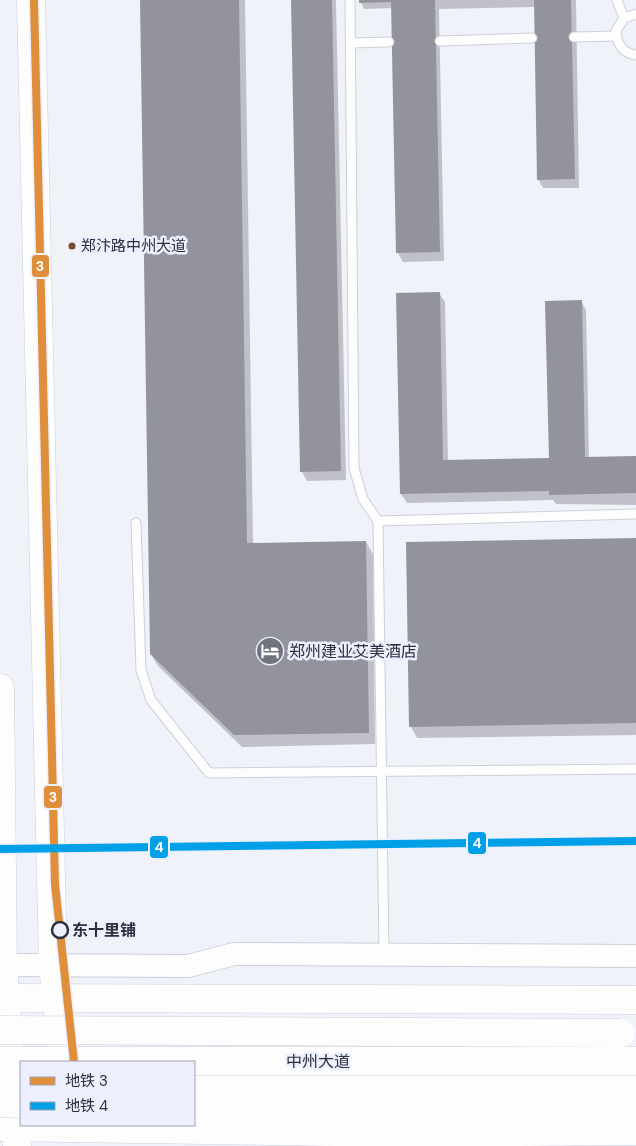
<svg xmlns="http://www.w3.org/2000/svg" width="636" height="1146" viewBox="0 0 636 1146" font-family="'DM Sans','Noto Sans SC',sans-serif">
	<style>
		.shadow { fill: #0003 }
		.building { fill: #92939c }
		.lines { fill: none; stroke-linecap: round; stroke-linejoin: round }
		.service-casing { stroke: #cdcfd9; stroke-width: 11 }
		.tertiary-casing { stroke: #cdcfd9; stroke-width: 24 }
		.primary-casing { stroke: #cdcfd9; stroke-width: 29 }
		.trunk-casing { stroke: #cdcfd9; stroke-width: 29 }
		.service { stroke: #fdfdfe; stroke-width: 9 }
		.tertiary { stroke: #fdfdfe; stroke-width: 22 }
		.primary { stroke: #fdfdfe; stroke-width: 28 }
		.trunk { stroke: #fdfdfe; stroke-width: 28 }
		.trunk-bridge-casing { stroke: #cdcfd9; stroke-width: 29; stroke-linecap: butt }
		.trunk-bridge { stroke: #fdfdfe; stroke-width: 28 }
		.metro-1-casing { stroke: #eceffe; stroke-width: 11 }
		.metro-2-casing { stroke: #eceffe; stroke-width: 11 }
		.metro-1 { stroke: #df8e39; stroke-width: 8 }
		.metro-2 { stroke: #00a0e9; stroke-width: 8 }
		.bus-dot { fill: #7a4b2a; stroke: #eceffe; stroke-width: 2 }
		.stop-dot { fill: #eceffe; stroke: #2c2f3c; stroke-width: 2.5 }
		.labels { text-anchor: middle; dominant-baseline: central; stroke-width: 5; stroke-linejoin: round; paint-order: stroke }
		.bus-label { font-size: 15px; fill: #2c2f3c; stroke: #eceffe; text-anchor: start }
		.poi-label { font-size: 16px; fill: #2c2f3c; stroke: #eceffe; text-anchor: start }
		.stop-label { font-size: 16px; font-weight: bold; fill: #2c2f3c; stroke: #eceffe; text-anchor: start }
		.street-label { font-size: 16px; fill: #2c2f3c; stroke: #eceffe }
		.line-badge { stroke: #eceffe; stroke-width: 2 }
		.badge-label { font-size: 14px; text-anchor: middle; font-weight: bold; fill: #fff }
	</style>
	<rect width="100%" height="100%" fill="#f0f2fa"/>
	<g class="shadow">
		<path d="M 141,0 L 245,0 L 253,544 L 366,542 L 373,554 L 375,744 L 242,747 L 158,666 L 151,654 Z"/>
		<path d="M 292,0 L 336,0 L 346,480 L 307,481 L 302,472 Z"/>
		<path d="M 360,0 L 576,0 L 579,188 L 543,188 L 538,179 L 535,7 L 439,9 L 444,261 L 403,262 L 398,253 L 393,8 L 364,9 Z"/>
		<path d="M 439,293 L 445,302 L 448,461 L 550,459 L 581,301 L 586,310 L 589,458 L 636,457 L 636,505 L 556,504 L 553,500 L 407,503 L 401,494 Z"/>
		<path d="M 636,540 L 636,735 L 417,738 L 411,727 Z"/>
	</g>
	<g class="building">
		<path d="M 140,0 L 239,0 L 247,543 L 366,541 L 369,733 L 234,735 L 150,654 Z"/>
		<path d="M 291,0 L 332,0 L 341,471 L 300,472 Z"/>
		<path d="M 359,0 L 435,0 L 440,252 L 396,253 L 391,2 L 359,3 Z"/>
		<path d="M 534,0 L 571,0 L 575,179 L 537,180 Z"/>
		<path d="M 440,292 L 443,460 L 549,458 L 545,301 L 582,300 L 585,457 L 636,456 L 636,493 L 549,495 L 549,491 L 400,494 L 396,293 Z"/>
		<path d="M 636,538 L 636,723 L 409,727 L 406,542 Z"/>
	</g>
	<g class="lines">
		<g class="service-casing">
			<g id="service">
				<path d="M 350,0 L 354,468 L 363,499 L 378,521"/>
				<path d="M 617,0 L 624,18"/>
				<path d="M 636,14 L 624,18 L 616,31 C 617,44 622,53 636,55"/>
				<path d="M 574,37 L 617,36"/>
				<path d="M 440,41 L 532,38"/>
				<path d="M 351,43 L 389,42"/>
				<path d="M 136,523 L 141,670 L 151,700 L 209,773 L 636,769"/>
				<path d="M 384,954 L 378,521 L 636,514"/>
			</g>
		</g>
		<g class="tertiary-casing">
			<path id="tertiary" d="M 0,965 L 188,966 L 234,954 L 636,956"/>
		</g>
		<g class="primary-casing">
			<g id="primary">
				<path d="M 31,0 L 53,965 L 63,1062"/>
				<path d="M 0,688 L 3,965 L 17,1146"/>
			</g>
		</g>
		<g class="trunk-casing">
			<g id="trunk">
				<path d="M 0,998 L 636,1000"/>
				<path d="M 194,1085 L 636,1085"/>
				<path d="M 194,1104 L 636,1107"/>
				<path d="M 0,1127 L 399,1133 L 636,1131"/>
			</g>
		</g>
		<use href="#service" class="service"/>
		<use href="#tertiary" class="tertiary"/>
		<use href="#primary" class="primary"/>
		<use href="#trunk" class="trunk"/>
		<g class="trunk-bridge-casing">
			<g id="trunk-bridge">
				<path d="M 0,1030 L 621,1033"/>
				<path d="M 0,1061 L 636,1061"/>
				<path d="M 0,1084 L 21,1084"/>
				<path d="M 0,1103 L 21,1104"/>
			</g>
		</g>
		<use href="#trunk-bridge" class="trunk-bridge"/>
		<g class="metro-1-casing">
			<path id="metro-1" d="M 34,0 L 55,884 L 74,1062"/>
		</g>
		<g class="metro-2-casing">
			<path id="metro-2" d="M 0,849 L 636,841"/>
		</g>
		<use href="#metro-1" class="metro-1"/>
		<use href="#metro-2" class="metro-2"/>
	</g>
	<defs>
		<g id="hotel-disc" transform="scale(1.4375)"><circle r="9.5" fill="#71737e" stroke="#eceffe"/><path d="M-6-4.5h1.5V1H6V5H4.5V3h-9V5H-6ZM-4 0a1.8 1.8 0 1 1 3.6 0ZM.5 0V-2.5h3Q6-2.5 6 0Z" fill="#fff"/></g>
	</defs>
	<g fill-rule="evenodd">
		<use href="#hotel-disc" x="270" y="651"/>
	</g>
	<circle class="bus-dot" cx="72" cy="246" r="4.5"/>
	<circle class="stop-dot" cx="60" cy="930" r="8"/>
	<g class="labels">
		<g class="bus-label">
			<text x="81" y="246">郑汴路中州大道</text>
		</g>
		<g class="poi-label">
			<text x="289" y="651">郑州建业艾美酒店</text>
		</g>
		<g class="stop-label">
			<text x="72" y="930">东十里铺</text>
		</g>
		<g class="street-label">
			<text x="318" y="1061">中州大道</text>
		</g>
	</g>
	<g class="line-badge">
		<rect x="31" y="254" width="19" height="24" rx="5" fill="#df8e39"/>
		<rect x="43" y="785" width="20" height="24" rx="5" fill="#df8e39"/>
		<rect x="467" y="831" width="20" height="24" rx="5" fill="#00a0e9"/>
		<rect x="149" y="835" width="20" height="24" rx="5" fill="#00a0e9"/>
	</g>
	<g class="badge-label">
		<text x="40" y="271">3</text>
		<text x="53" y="802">3</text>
		<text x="477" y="848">4</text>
		<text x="159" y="852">4</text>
	</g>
	<rect x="20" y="1061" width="175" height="65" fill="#eceffe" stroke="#9fa2b0"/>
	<rect x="30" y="1077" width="25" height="8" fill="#df8e39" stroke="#9fa2b0"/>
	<text x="65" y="1086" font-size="15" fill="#2c2f3c">地铁 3</text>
	<rect x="30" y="1102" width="25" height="8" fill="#00a0e9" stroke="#9fa2b0"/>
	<text x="65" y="1111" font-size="15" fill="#2c2f3c">地铁 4</text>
</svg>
